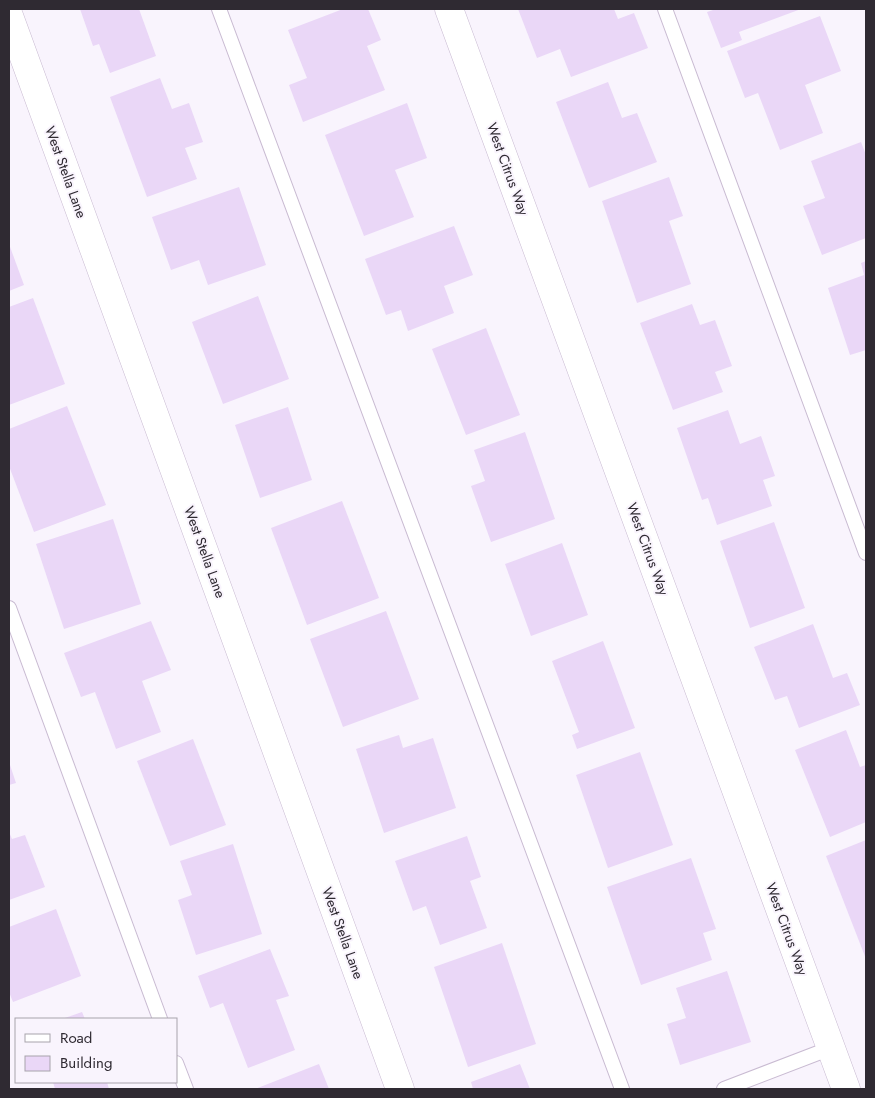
<svg xmlns="http://www.w3.org/2000/svg" width="875" height="1098" viewBox="0 0 875 1098" font-family="Jost,sans-serif">
	<style>
		.building { fill: #ead7f7 }
		.lines { fill: none; stroke-linecap: round; stroke-linejoin: round }
		.service-casing { stroke: #c9bbd2; stroke-width: 16 }
		.minor-casing { stroke: #c9bbd2; stroke-width: 29 }
		.service { stroke: #fff; stroke-width: 14 }
		.minor { stroke: #fff; stroke-width: 28 }
		.labels { text-anchor: middle; dominant-baseline: central; stroke-width: 4; stroke-linejoin: round; paint-order: stroke }
		.street-label { font-size: 14px; fill: #2f2a32; stroke: #f9f4fd }
	</style>
	<rect width="100%" height="100%" fill="#f9f4fd"/>
	<g class="building">
		<path d="M 80,9 L 139,9 L 156,56 L 110,73 L 99,44 L 93,46 Z"/>
		<path d="M 343,9 L 368,9 L 381,40 L 367,46 L 385,90 L 303,122 L 289,85 L 307,78 L 288,30 Z"/>
		<path d="M 518,9 L 614,9 L 618,19 L 634,13 L 648,48 L 571,77 L 560,49 L 537,58 Z"/>
		<path d="M 716,9 L 801,9 L 739,32 L 742,40 L 721,48 L 707,12 Z"/>
		<path d="M 820,16 L 841,71 L 805,85 L 823,133 L 780,150 L 758,93 L 745,98 L 727,51 Z"/>
		<path d="M 160,78 L 172,109 L 189,103 L 203,142 L 185,148 L 197,179 L 147,197 L 110,97 Z"/>
		<path d="M 608,82 L 622,118 L 637,113 L 657,162 L 589,188 L 556,102 Z"/>
		<path d="M 407,103 L 427,158 L 395,170 L 414,217 L 364,236 L 325,135 Z"/>
		<path d="M 861,142 L 866,155 L 866,238 L 822,255 L 803,206 L 825,198 L 811,161 Z"/>
		<path d="M 669,177 L 683,216 L 669,221 L 691,284 L 637,303 L 602,201 Z"/>
		<path d="M 239,187 L 266,265 L 208,285 L 199,260 L 171,270 L 152,217 Z"/>
		<path d="M 454,226 L 473,275 L 444,286 L 454,313 L 408,331 L 401,310 L 386,315 L 365,259 Z"/>
		<path d="M 9,244 L 24,285 L 9,291 Z"/>
		<path d="M 866,261 L 866,350 L 850,355 L 828,288 L 864,275 L 861,263 Z"/>
		<path d="M 258,296 L 289,379 L 223,404 L 192,322 Z"/>
		<path d="M 33,298 L 65,384 L 9,405 L 9,307 Z"/>
		<path d="M 692,304 L 700,325 L 715,320 L 732,366 L 715,372 L 723,392 L 673,410 L 640,323 Z"/>
		<path d="M 486,328 L 520,415 L 466,435 L 432,349 Z"/>
		<path d="M 67,406 L 106,505 L 34,532 L 9,466 L 9,429 Z"/>
		<path d="M 288,407 L 312,480 L 260,498 L 235,425 Z"/>
		<path d="M 728,410 L 740,444 L 761,436 L 775,476 L 763,480 L 772,506 L 717,525 L 708,498 L 702,500 L 677,428 Z"/>
		<path d="M 525,432 L 555,519 L 491,542 L 471,486 L 485,481 L 474,450 Z"/>
		<path d="M 342,501 L 379,598 L 307,625 L 271,528 Z"/>
		<path d="M 113,519 L 141,604 L 64,629 L 36,544 Z"/>
		<path d="M 774,522 L 805,608 L 750,628 L 720,541 Z"/>
		<path d="M 562,543 L 588,615 L 531,636 L 505,564 Z"/>
		<path d="M 386,611 L 419,699 L 343,727 L 310,639 Z"/>
		<path d="M 151,621 L 171,670 L 142,681 L 161,732 L 116,749 L 95,692 L 81,697 L 64,653 Z"/>
		<path d="M 813,624 L 833,678 L 847,673 L 860,705 L 799,728 L 787,696 L 775,700 L 754,647 Z"/>
		<path d="M 603,641 L 635,728 L 577,749 L 572,735 L 579,732 L 552,661 Z"/>
		<path d="M 846,730 L 860,767 L 866,765 L 866,822 L 830,837 L 795,750 Z"/>
		<path d="M 399,735 L 403,748 L 433,738 L 456,808 L 384,833 L 356,749 Z"/>
		<path d="M 193,739 L 226,825 L 170,846 L 137,761 Z"/>
		<path d="M 640,752 L 673,845 L 608,868 L 576,775 Z"/>
		<path d="M 9,762 L 16,783 L 9,785 Z"/>
		<path d="M 9,832 L 12,839 L 25,835 L 45,887 L 9,900 Z"/>
		<path d="M 467,836 L 481,877 L 470,881 L 487,928 L 440,945 L 426,906 L 413,911 L 395,861 Z"/>
		<path d="M 866,840 L 866,959 L 826,856 Z"/>
		<path d="M 233,844 L 262,934 L 196,955 L 178,900 L 192,895 L 180,861 Z"/>
		<path d="M 691,858 L 716,929 L 703,933 L 712,960 L 641,985 L 607,887 Z"/>
		<path d="M 56,909 L 81,976 L 13,1002 L 9,992 L 9,927 Z"/>
		<path d="M 502,943 L 536,1044 L 468,1067 L 434,967 Z"/>
		<path d="M 270,949 L 289,996 L 276,1000 L 295,1050 L 248,1068 L 223,1003 L 210,1008 L 198,976 Z"/>
		<path d="M 727,971 L 751,1042 L 680,1065 L 667,1024 L 686,1018 L 676,988 Z"/>
		<path d="M 82,1012 L 85,1019 L 62,1019 Z"/>
		<path d="M 319,1064 L 329,1089 L 255,1089 Z"/>
		<path d="M 520,1064 L 530,1089 L 473,1089 L 471,1082 Z"/>
		<path d="M 53,1082 L 107,1082 L 109,1089 L 55,1089 Z"/>
	</g>
	<g class="lines">
		<g class="service-casing">
			<g id="service">
				<path d="M 219,9 L 622,1089"/>
				<path d="M 665,9 L 866,553"/>
				<path d="M 9,608 L 160,1019"/>
				<path d="M 176,1063 L 186,1089"/>
				<path d="M 724,1089 L 831,1048"/>
			</g>
		</g>
		<g class="minor-casing">
			<g id="minor">
				<path d="M 449,9 L 846,1089"/>
				<path d="M 9,16 L 400,1089"/>
			</g>
		</g>
		<use href="#service" class="service"/>
		<use href="#minor" class="minor"/>
	</g>
	<g class="labels">
		<g class="street-label">
			<text transform="translate(508 169) rotate(70)">West Citrus Way</text>
			<text transform="translate(66 172) rotate(70)">West Stella Lane</text>
			<text transform="translate(648 549) rotate(70)">West Citrus Way</text>
			<text transform="translate(205 552) rotate(70)">West Stella Lane</text>
			<text transform="translate(787 929) rotate(70)">West Citrus Way</text>
			<text transform="translate(343 933) rotate(70)">West Stella Lane</text>
		</g>
	</g>
	<rect width="875" height="1098" fill="none" stroke="#2f2a32" stroke-width="20"/>
	<rect x="15" y="1018" width="162" height="65" fill="#f9f4fd" stroke="#a8a3ac"/>
	<rect x="25" y="1034" width="25" height="8" fill="#ffffff" stroke="#a8a3ac"/>
	<text x="60" y="1043" font-size="15" fill="#2f2a32">Road</text>
	<rect x="25" y="1056" width="25" height="15" fill="#ead7f7" stroke="#a8a3ac"/>
	<text x="60" y="1068" font-size="15" fill="#2f2a32">Building</text>
</svg>
